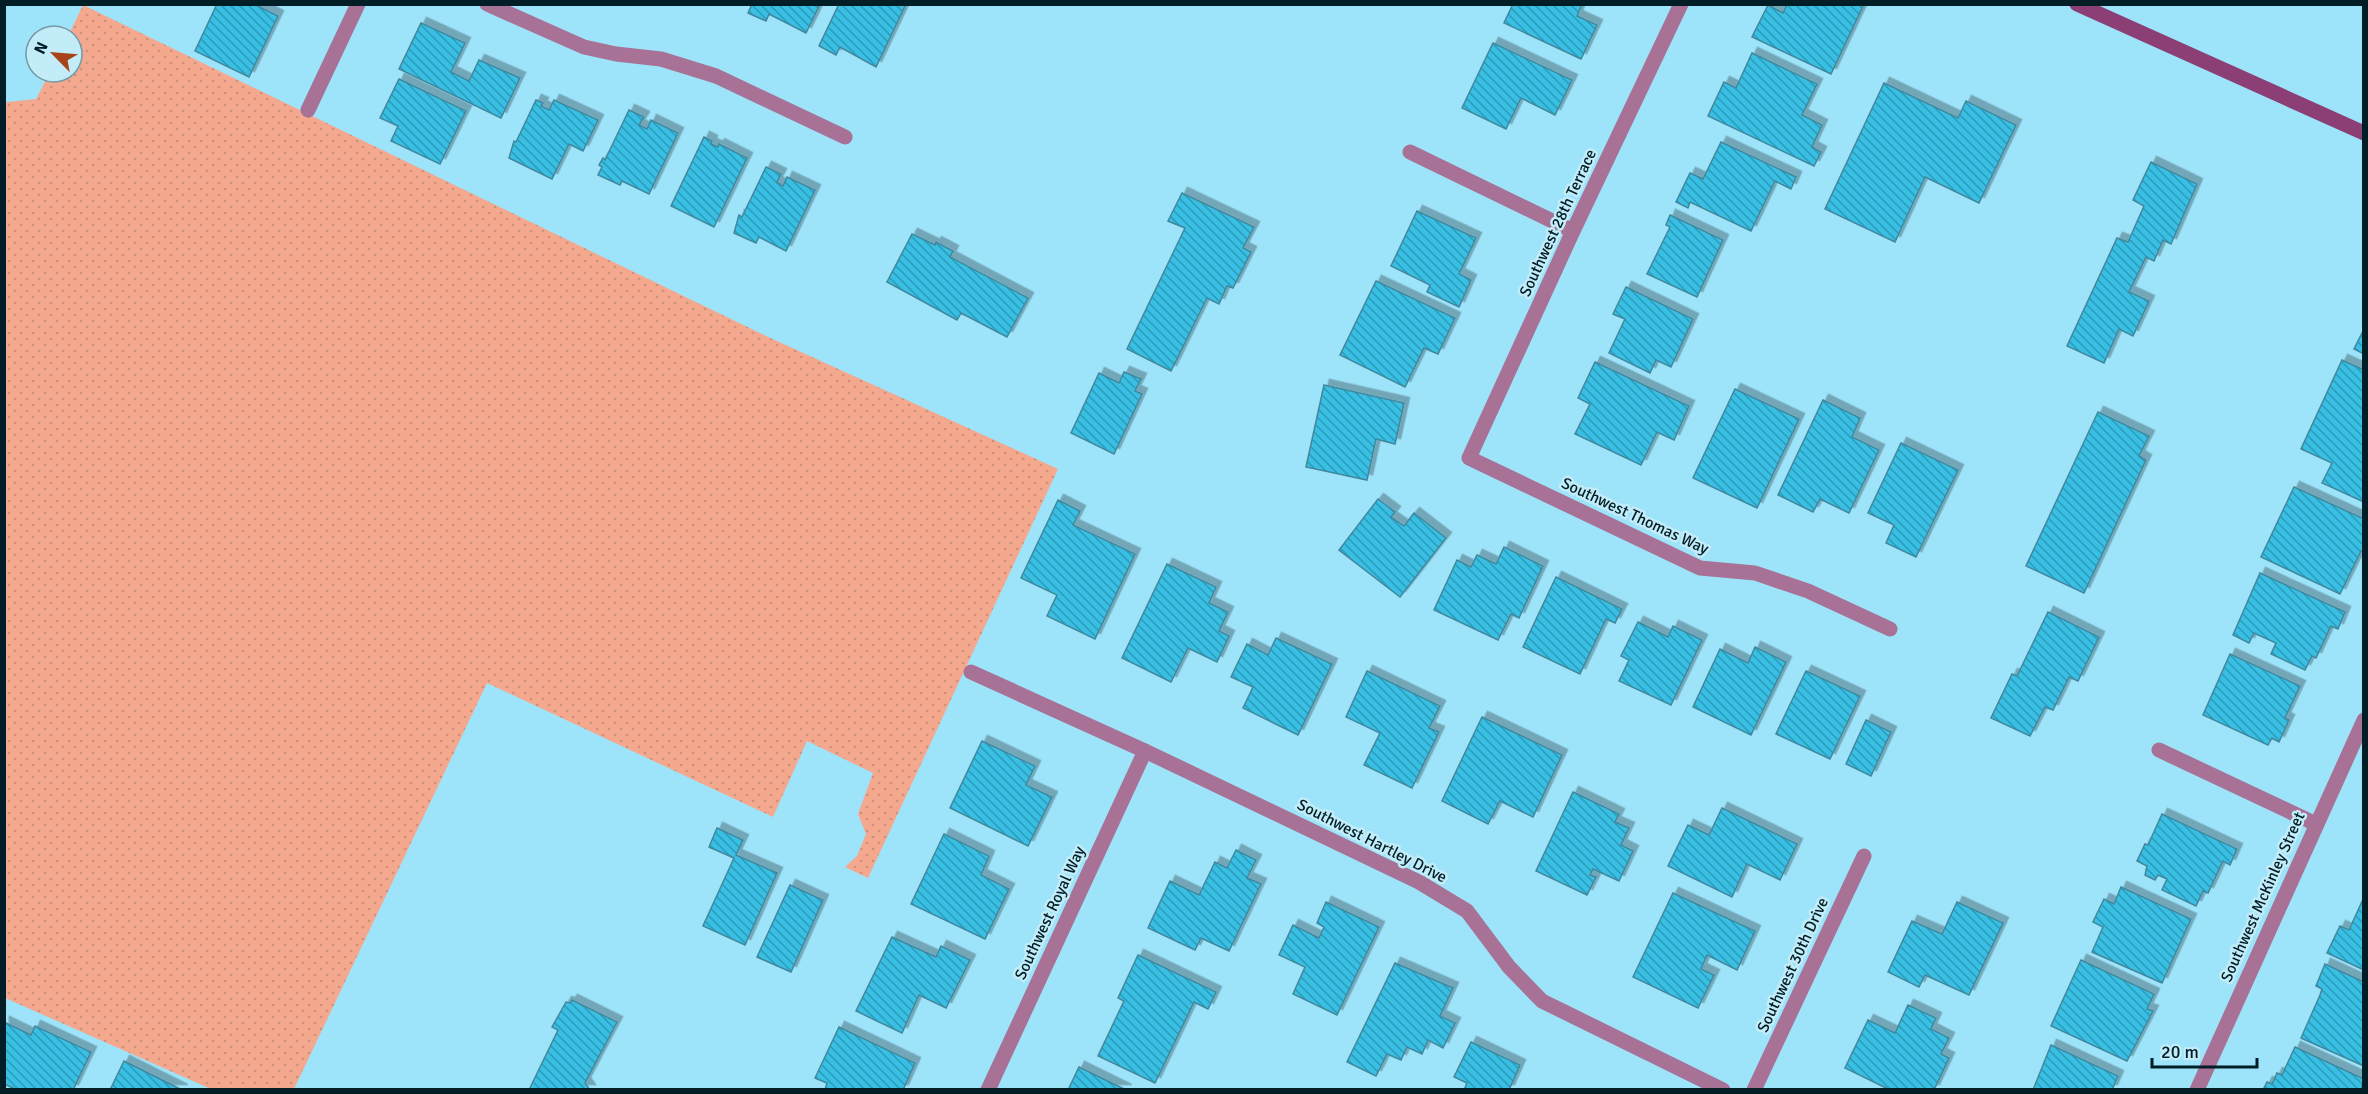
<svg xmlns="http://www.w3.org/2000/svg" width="2368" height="1094" viewBox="0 0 2368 1094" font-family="Signika,sans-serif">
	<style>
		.grass { fill: url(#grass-dots) }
		.building { fill: url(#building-back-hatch); stroke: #42879c; stroke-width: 1.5; filter: url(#shadow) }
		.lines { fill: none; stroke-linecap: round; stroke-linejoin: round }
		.street { stroke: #a77295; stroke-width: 15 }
		.secondary { stroke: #8c3f75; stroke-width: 15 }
		.labels { text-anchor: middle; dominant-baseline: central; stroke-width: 5; stroke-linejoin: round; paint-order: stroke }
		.street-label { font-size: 16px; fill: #011e26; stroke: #c3ecf9 }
	</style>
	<defs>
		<pattern id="grass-dots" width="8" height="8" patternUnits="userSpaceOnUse" patternTransform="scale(1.5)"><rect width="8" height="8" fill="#f4a98f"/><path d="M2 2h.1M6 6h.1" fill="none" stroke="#cf917b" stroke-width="1.8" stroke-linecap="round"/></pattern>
		<pattern id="building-back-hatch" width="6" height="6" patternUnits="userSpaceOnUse" patternTransform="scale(1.5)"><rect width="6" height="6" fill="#37bfe3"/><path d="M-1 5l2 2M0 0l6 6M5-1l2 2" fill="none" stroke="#2c9bb8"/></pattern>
		<filter id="shadow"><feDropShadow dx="5.5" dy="-5.5" stdDeviation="0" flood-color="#0004"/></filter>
	</defs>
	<rect width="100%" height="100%" fill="#9de3fa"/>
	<path class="grass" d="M 83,5 L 766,336 L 1058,469 L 868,878 L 845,867 L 857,856 L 866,834 L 858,814 L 873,773 L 807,741 L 773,817 L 487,683 L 294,1089 L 211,1089 L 5,998 L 5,107 L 7,102 L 36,99 L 50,72 L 72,72 L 72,36 L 68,36 Z"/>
	<g class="building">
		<path d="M 217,4 L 254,4 L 278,16 L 249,77 L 195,51 Z"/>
		<path d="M 752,4 L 820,4 L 806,33 L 769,14 L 766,21 L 748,13 Z"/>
		<path d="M 839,4 L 906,4 L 876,67 L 840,47 L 836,55 L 819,46 Z"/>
		<path d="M 1513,4 L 1582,4 L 1577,16 L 1597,25 L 1581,59 L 1504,23 Z"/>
		<path d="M 1787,4 L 1864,4 L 1831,74 L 1752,37 L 1768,5 L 1783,13 Z"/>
		<path d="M 421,23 L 465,43 L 451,72 L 469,81 L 479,60 L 520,78 L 501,118 L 399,69 Z"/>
		<path d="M 1493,43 L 1572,80 L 1555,115 L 1521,98 L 1506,129 L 1462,108 Z"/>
		<path d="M 1752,53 L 1817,84 L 1802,115 L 1822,125 L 1812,147 L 1821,152 L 1814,166 L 1708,116 L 1724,82 L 1736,88 Z"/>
		<path d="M 399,79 L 466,111 L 440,164 L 391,141 L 398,126 L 380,118 Z"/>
		<path d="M 1884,83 L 1958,118 L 1966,101 L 2016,125 L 1979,203 L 1925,177 L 1895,242 L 1825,209 Z"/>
		<path d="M 536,100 L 543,103 L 541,106 L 549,110 L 554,100 L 598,120 L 583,151 L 569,144 L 552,179 L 509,158 L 514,141 L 516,142 Z"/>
		<path d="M 629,110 L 644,117 L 639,125 L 647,129 L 651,120 L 678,133 L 649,194 L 622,181 L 620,185 L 598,175 L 602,167 L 599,165 L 603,158 L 605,160 Z"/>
		<path d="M 704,137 L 712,141 L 711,144 L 718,147 L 719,144 L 747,158 L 714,227 L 671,206 Z"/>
		<path d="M 1721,142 L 1796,177 L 1791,189 L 1775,181 L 1751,231 L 1690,202 L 1688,208 L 1676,202 L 1690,173 L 1703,179 Z"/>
		<path d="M 2151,162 L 2197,184 L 2171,244 L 2163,240 L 2154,261 L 2146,257 L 2129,292 L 2149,301 L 2133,336 L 2119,329 L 2104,363 L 2067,346 L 2117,238 L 2128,242 L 2144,206 L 2133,200 Z"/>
		<path d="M 766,167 L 781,174 L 777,182 L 783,186 L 787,177 L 815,190 L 786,251 L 759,237 L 756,243 L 734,233 L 739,215 L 742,217 Z"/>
		<path d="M 1182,193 L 1254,227 L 1243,248 L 1251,252 L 1233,288 L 1227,286 L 1219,304 L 1207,298 L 1171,371 L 1127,349 L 1185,228 L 1168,221 Z"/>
		<path d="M 1417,211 L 1476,238 L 1459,274 L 1471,280 L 1459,307 L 1427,292 L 1430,285 L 1391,266 Z"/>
		<path d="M 1670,215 L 1723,240 L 1697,297 L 1647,274 L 1670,227 L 1666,225 Z"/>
		<path d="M 912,234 L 935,245 L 936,242 L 953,251 L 950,257 L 1028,298 L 1007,337 L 961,313 L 957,320 L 887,282 Z"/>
		<path d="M 1376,281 L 1455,318 L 1438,354 L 1424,348 L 1405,387 L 1340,355 Z"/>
		<path d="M 1626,287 L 1693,319 L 1671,367 L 1656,360 L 1650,373 L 1609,353 L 1625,319 L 1613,314 Z"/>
		<path d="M 2364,329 L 2364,354 L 2354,349 Z"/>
		<path d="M 2342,360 L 2364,370 L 2364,502 L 2322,483 L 2332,463 L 2301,449 Z"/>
		<path d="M 1595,362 L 1689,406 L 1674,440 L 1657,432 L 1641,465 L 1575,434 L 1590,404 L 1578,398 Z"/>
		<path d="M 1124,372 L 1141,379 L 1135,391 L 1142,394 L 1114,454 L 1071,433 L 1099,373 L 1119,383 Z"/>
		<path d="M 1324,385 L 1404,403 L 1395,444 L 1376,439 L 1367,480 L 1306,467 Z"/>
		<path d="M 1735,389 L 1799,419 L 1757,508 L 1693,478 Z"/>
		<path d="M 1823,400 L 1860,418 L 1852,437 L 1879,450 L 1849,513 L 1820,499 L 1813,512 L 1778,495 Z"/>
		<path d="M 2098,412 L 2149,436 L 2139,456 L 2146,460 L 2084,593 L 2026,566 Z"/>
		<path d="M 1901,443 L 1958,470 L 1916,557 L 1886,543 L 1894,525 L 1868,513 Z"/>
		<path d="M 2294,487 L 2364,519 L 2364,550 L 2361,551 L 2340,594 L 2261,557 Z"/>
		<path d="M 1378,499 L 1395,512 L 1391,517 L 1404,526 L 1414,513 L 1446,538 L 1400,597 L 1339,550 Z"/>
		<path d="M 1058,500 L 1080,511 L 1073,525 L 1135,554 L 1095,639 L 1047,616 L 1057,595 L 1021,578 Z"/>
		<path d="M 1504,547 L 1543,566 L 1519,618 L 1511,614 L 1498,640 L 1434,610 L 1457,560 L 1471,567 L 1477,555 L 1496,564 Z"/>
		<path d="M 1167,564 L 1216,587 L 1209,603 L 1228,612 L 1219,631 L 1229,636 L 1217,662 L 1188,648 L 1171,682 L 1122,658 Z"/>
		<path d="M 2260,573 L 2345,612 L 2338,629 L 2331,626 L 2316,658 L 2312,656 L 2305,670 L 2271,654 L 2276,643 L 2254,633 L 2249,643 L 2233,635 Z"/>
		<path d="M 1556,577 L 1622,609 L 1615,623 L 1606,619 L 1580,674 L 1523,647 Z"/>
		<path d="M 2048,612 L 2099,637 L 2078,681 L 2069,677 L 2053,710 L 2045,707 L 2030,736 L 1991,718 L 2012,674 L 2017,676 Z"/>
		<path d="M 1638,622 L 1668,637 L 1673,626 L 1702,640 L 1671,705 L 1619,681 L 1629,660 L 1621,656 Z"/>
		<path d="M 1276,638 L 1332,664 L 1298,735 L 1243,708 L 1253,687 L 1231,677 L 1247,644 L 1268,655 Z"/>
		<path d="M 1755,647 L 1786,662 L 1751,735 L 1693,707 L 1720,649 L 1748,663 Z"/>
		<path d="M 2230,654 L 2300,686 L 2285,718 L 2289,720 L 2279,742 L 2272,738 L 2268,745 L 2203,715 Z"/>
		<path d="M 1367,671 L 1440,706 L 1429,728 L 1439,732 L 1412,788 L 1364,765 L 1380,733 L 1346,717 Z"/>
		<path d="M 1806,671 L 1860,696 L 1830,759 L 1776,734 Z"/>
		<path d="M 1482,717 L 1562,755 L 1533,817 L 1500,801 L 1488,824 L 1442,801 Z"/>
		<path d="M 1866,720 L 1891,732 L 1871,776 L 1846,764 Z"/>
		<path d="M 982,741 L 1035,766 L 1026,785 L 1052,797 L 1028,846 L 950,808 Z"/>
		<path d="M 1573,792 L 1619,814 L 1615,822 L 1629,828 L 1621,845 L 1633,851 L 1619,881 L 1593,869 L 1590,875 L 1596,877 L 1587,895 L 1536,871 Z"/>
		<path d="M 1722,808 L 1797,844 L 1780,880 L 1747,864 L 1732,897 L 1668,866 L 1688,825 L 1709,835 Z"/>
		<path d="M 2162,814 L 2237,849 L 2230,865 L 2223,861 L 2208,893 L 2203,891 L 2196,906 L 2162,890 L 2167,879 L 2158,875 L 2155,880 L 2145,875 L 2147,866 L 2137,861 L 2145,844 L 2148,845 Z"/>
		<path d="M 717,828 L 743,840 L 736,855 L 777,873 L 745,945 L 703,926 L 734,858 L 709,847 Z"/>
		<path d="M 944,834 L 989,856 L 981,875 L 1009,889 L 985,939 L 911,904 Z"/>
		<path d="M 1236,850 L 1256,860 L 1247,878 L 1261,884 L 1229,951 L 1201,938 L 1195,950 L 1148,928 L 1170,881 L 1199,895 L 1215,862 L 1227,868 Z"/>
		<path d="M 790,885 L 823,900 L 791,972 L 757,957 Z"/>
		<path d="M 2121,887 L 2191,919 L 2162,983 L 2092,952 L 2103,927 L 2093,922 L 2104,899 L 2114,904 Z"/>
		<path d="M 1673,893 L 1755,931 L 1737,970 L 1707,955 L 1701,969 L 1714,975 L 1698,1008 L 1633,977 Z"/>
		<path d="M 2364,897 L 2364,970 L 2327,953 L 2340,926 L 2349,930 Z"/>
		<path d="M 1326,902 L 1379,927 L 1337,1015 L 1293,994 L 1305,967 L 1279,955 L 1293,925 L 1319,938 L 1324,927 L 1317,923 Z"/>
		<path d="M 1957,902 L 2003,923 L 1969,995 L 1925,975 L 1919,987 L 1888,972 L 1912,921 L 1942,934 Z"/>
		<path d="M 892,937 L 936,957 L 941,946 L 970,960 L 946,1008 L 919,995 L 902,1033 L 856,1011 Z"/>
		<path d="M 1138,955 L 1216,992 L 1208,1009 L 1194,1002 L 1155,1083 L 1098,1056 L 1124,1001 L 1118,998 Z"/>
		<path d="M 2081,960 L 2154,994 L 2147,1009 L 2153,1011 L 2127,1061 L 2051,1026 Z"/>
		<path d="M 1395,963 L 1453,988 L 1440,1016 L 1455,1023 L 1443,1048 L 1428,1040 L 1422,1054 L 1407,1047 L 1401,1060 L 1387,1054 L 1376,1076 L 1347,1062 Z"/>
		<path d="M 2325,964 L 2364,982 L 2364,1066 L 2301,1038 L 2320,995 L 2322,989 L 2316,986 Z"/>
		<path d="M 572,1000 L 617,1022 L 585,1083 L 590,1090 L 529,1090 L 558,1030 L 552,1027 L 566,1002 L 570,1003 Z"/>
		<path d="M 1908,1005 L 1936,1018 L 1931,1029 L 1949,1038 L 1941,1054 L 1949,1058 L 1934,1090 L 1890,1090 L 1845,1068 L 1868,1020 L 1895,1033 Z"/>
		<path d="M 4,1022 L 31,1035 L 35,1026 L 91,1052 L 73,1090 L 17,1090 L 4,1084 Z"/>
		<path d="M 839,1027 L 915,1063 L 903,1090 L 825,1090 L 827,1083 L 815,1078 Z"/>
		<path d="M 1471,1042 L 1520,1065 L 1509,1090 L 1464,1090 L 1467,1083 L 1454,1077 Z"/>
		<path d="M 2051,1045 L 2118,1076 L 2112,1090 L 2033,1090 Z"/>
		<path d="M 2295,1047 L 2364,1079 L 2361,1090 L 2263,1090 L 2267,1082 L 2272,1084 L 2277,1073 L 2282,1075 Z"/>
		<path d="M 124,1061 L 182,1090 L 110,1090 Z"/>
		<path d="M 1079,1067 L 1126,1090 L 1068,1090 Z"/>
	</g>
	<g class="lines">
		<g class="street">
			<path d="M 487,4 L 584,47 L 616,54 L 661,59 L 716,76 L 845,137"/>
			<path d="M 1681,4 L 1573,231 L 1469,458 L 1700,568 L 1755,573 L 1808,591 L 1890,629"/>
			<path d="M 308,110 L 358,4"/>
			<path d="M 1410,152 L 1573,231"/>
			<path d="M 971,672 L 1145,751 L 1419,882 L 1467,911 L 1509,967 L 1542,1001 L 1723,1090"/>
			<path d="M 2159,750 L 2316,824"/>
			<path d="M 988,1090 L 1145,751"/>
			<path d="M 1754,1090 L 1864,856"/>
			<path d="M 2197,1090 L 2364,720"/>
		</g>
		<path class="secondary" d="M 2077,4 L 2364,133"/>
	</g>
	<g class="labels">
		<g class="street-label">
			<text transform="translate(1558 223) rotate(-65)">Southwest 28th Terrace</text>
			<text transform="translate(1635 516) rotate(25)">Southwest Thomas Way</text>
			<text transform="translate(1372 841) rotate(27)">Southwest Hartley Drive</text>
			<text transform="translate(2263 897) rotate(-66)">Southwest McKinley Street</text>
			<text transform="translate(1050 913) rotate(-65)">Southwest Royal Way</text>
			<text transform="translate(1793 965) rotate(-65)">Southwest 30th Drive</text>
		</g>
	</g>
	<rect width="2368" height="1094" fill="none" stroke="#011e26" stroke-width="12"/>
	<g transform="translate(54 54) rotate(295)"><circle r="28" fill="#c3ecf9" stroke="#759aa5" stroke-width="1.5"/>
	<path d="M0-4.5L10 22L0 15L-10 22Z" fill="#a84219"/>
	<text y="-9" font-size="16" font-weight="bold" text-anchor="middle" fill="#011e26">N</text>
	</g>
	<path d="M2152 1058v9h105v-9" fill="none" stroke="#011e26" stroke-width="3"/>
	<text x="2161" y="1058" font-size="18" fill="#011e26" stroke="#c3ecf9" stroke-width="4.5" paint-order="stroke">20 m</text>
</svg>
